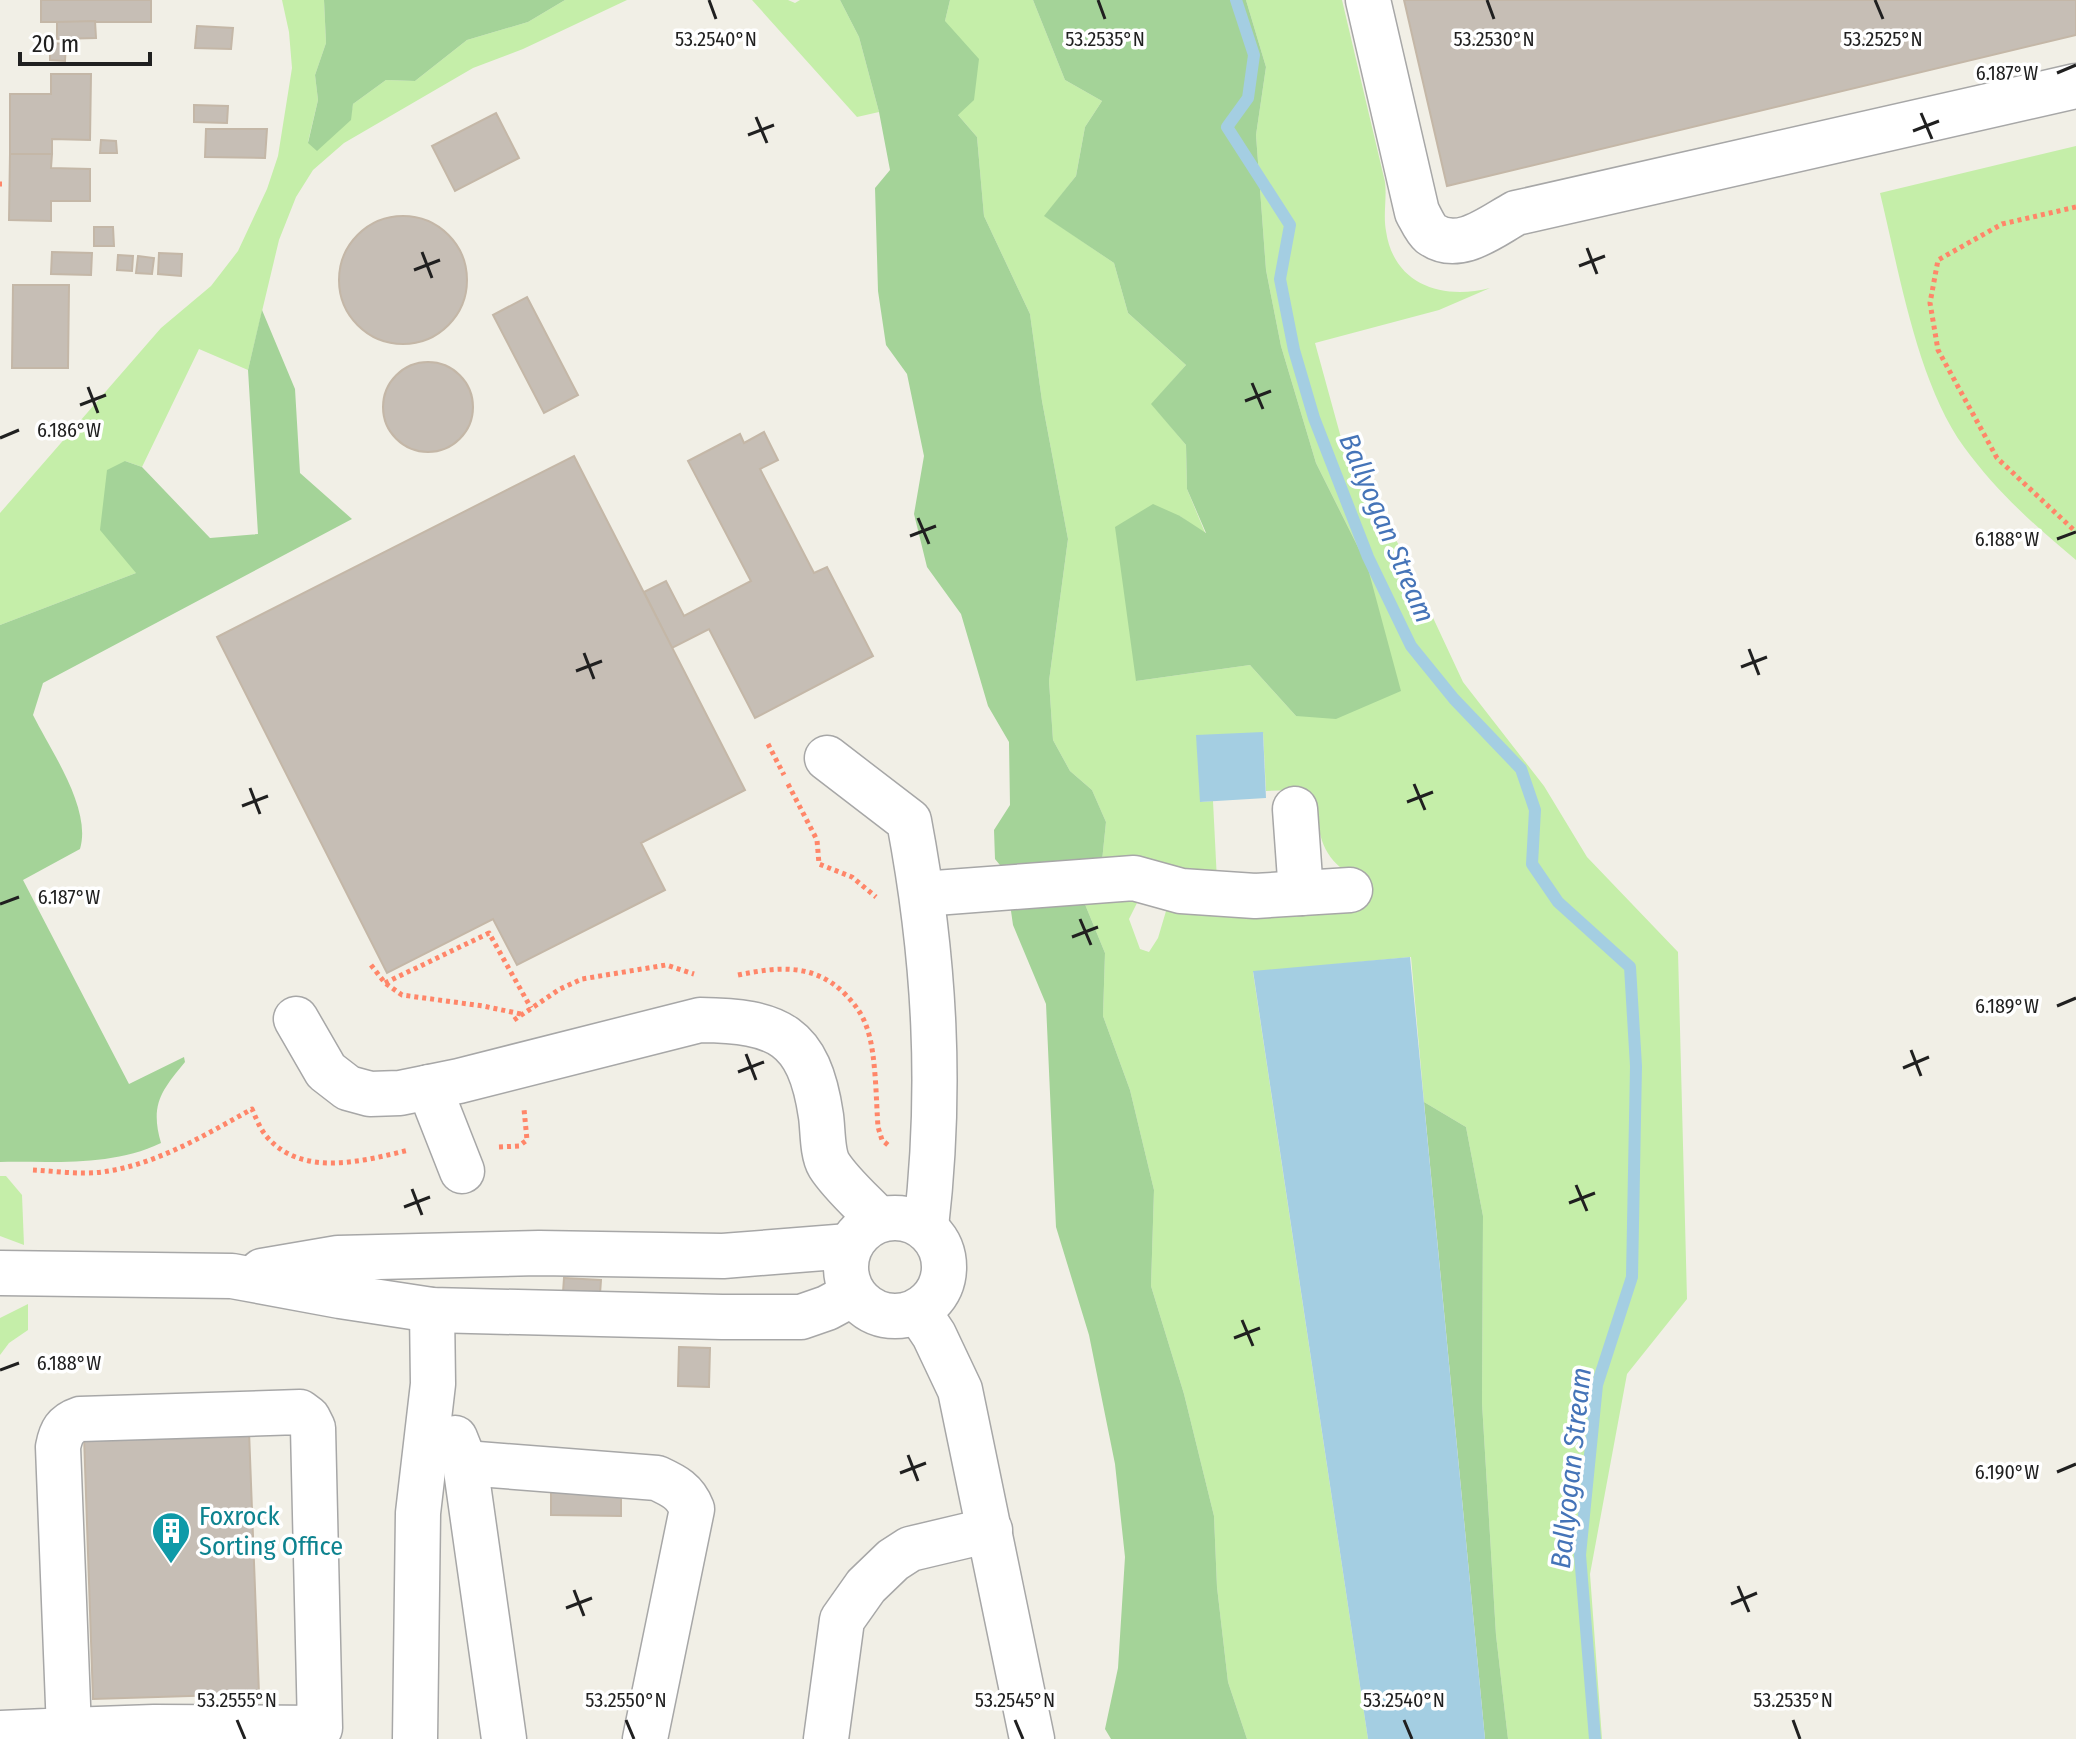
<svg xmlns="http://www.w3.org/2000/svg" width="2076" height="1739" viewBox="0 0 2076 1739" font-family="'Fira Sans Condensed',sans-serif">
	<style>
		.grass { fill: #c5eea9 }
		.forest { fill: #a4d398 }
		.water { fill: #a4cee2 }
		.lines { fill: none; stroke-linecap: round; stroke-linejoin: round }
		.stream { stroke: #a4cee2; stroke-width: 12 }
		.building { fill: #c6beb5; stroke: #c4b7a7; stroke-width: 2 }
		.minor-casing { stroke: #a7a7a7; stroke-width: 47 }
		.path { stroke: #ff8669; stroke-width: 5; stroke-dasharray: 4 4; stroke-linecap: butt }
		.minor { stroke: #fff; stroke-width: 44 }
		.ticks { fill: none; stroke: #202020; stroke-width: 3 }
		.labels { text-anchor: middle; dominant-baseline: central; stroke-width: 7; stroke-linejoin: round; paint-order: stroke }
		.culture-label { font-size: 26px; fill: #0d838f; stroke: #fff; text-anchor: start }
		.water-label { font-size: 28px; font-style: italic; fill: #4574b8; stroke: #fff }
		.ticks-label { font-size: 20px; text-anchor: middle; fill: #202020; stroke: #fff; stroke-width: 7; stroke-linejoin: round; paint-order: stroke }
	</style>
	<rect width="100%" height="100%" fill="#f1efe6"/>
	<g class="grass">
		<path d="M 282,0 L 324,0 L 326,43 L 315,75 L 318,100 L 308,142 L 350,120 L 353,104 L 386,80 L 415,81 L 467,40 L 528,22 L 565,0 L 627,0 L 523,49 L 473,68 L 344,143 L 313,170 L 296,197 L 279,240 L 248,370 L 199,349 L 142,467 L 125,461 L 136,573 L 0,625 L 0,513 L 161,328 L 211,286 L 238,251 L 267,189 L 278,156 L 292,68 L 289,32 Z"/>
		<path d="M 752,0 L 788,0 L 795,3 L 800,0 L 840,0 L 859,37 L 879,112 L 857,117 Z"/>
		<path d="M 950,0 L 1033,0 L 1065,80 L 1102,101 L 1085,127 L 1076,176 L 1045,216 L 1114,263 L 1128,313 L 1186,365 L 1152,404 L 1186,445 L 1187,489 L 1206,535 L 1180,516 L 1136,681 L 1250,665 L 1296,716 L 1367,565 L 1316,463 L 1281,346 L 1266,270 L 1256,135 L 1266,67 L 1246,0 L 1342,0 L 1385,182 C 1387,198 1383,215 1386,231 C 1394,286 1444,300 1490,288 L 1439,310 L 1315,343 L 1346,456 L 1400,547 L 1463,682 L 1544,786 L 1587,857 L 1678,952 L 1687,1299 L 1627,1374 L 1590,1574 L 1602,1739 L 1508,1739 L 1496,1635 L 1482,1403 L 1483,1216 L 1466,1127 L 1424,1102 L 1411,957 L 1253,972 L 1368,1739 L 1247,1739 L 1228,1682 L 1217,1587 L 1214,1516 L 1184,1394 L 1151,1286 L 1154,1190 L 1130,1090 L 1103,1016 L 1105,953 L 1082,897 L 1140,897 L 1129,919 L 1140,949 L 1149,952 L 1158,938 L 1169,901 L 1350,874 C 1323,858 1318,835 1316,805 L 1296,806 L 1295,790 L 1266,791 L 1263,732 L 1201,802 L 1213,801 L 1217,881 L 1102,861 L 1106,822 L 1092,790 L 1070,771 L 1053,740 L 1049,681 L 1068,539 L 1042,401 L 1030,314 L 984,216 L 977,137 L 958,115 L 945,21 Z"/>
		<path d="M 2076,146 L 2076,560 C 2035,526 1996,491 1964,447 C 1917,382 1899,271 1880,193 Z"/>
		<path d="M 0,1176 L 6,1176 L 22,1195 L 24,1245 L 0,1236 Z"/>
		<path d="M 28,1304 L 28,1330 L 9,1343 L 0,1355 L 0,1318 Z"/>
	</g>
	<g class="forest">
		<path d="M 324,0 L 565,0 L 528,22 L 467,40 L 415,81 L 386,80 L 353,104 L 351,120 L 317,151 L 308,143 L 318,100 L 315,75 L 326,43 Z"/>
		<path d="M 840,0 L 950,0 L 945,21 L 979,59 L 974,100 L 958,115 L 977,137 L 984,216 L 1030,314 L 1042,401 L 1068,539 L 1049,681 L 1053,740 L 1070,771 L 1092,790 L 1106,822 L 1102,861 L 1004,870 L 995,859 L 994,830 L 1010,805 L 1009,742 L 988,706 L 961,614 L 927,567 L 914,514 L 924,456 L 907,374 L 886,345 L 878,291 L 875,188 L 890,170 L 879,112 L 859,37 Z"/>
		<path d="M 1033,0 L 1246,0 L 1266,67 L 1256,135 L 1266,270 L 1281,346 L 1316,463 L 1367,565 L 1401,691 L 1336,719 L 1296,716 L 1250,665 L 1136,681 L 1115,527 L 1153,504 L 1180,516 L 1206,533 L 1187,489 L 1186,445 L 1151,404 L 1186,365 L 1128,313 L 1114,263 L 1044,216 L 1076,176 L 1085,127 L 1102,101 L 1065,80 Z"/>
		<path d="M 262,310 L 295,389 L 300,473 L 352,519 L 43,683 L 33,715 C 51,751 92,809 80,849 L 23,880 L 129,1084 L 184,1057 L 185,1062 C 161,1091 150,1105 161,1143 C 111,1167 54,1161 0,1162 L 0,625 L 136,573 L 100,530 L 107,470 L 125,461 L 142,467 L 210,538 L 258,534 L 248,370 Z"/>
		<path d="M 1082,897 L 1105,953 L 1103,1016 L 1130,1090 L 1154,1190 L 1151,1286 L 1184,1394 L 1214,1516 L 1217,1587 L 1228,1682 L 1247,1739 L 1111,1739 L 1105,1729 L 1118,1668 L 1125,1557 L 1115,1464 L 1089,1335 L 1056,1227 L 1046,1004 L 1013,925 L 1010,904 Z"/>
		<path d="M 1424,1102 L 1466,1127 L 1483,1216 L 1482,1403 L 1496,1635 L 1508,1739 L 1485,1739 Z"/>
	</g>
	<g class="water">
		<path d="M 1263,732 L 1266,798 L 1200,802 L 1196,735 Z"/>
		<path d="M 1410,957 L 1485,1739 L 1368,1739 L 1253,971 Z"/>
	</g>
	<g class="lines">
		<path class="stream" d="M 1236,0 L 1254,55 L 1248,98 L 1227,127 L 1290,225 L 1280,279 L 1294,350 L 1314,418 L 1368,557 L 1411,646 L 1454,699 L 1521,769 L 1535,810 L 1532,864 L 1558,902 L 1630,967 L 1636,1066 L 1632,1277 L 1597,1385 L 1580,1555 L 1595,1739"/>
	</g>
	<g class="building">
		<rect x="41" y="0" width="110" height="22"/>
		<path d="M 1404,0 L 2076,0 L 2076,35 L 1447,186 Z"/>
		<path d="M 95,21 L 96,38 L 57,39 L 57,22 Z"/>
		<path d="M 197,26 L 233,28 L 231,49 L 195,48 Z"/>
		<path d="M 50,43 L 66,44 L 65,61 L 50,60 Z"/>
		<path d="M 51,74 L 91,74 L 90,140 L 52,139 L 52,154 L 10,154 L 10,94 L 51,94 Z"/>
		<path d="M 194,105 L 228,106 L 227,123 L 194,122 Z"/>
		<path d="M 496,113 L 519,158 L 455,191 L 432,146 Z"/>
		<path d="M 206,129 L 267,129 L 265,158 L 205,157 Z"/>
		<path d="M 101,140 L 116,141 L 117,153 L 100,153 Z"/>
		<path d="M 10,154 L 52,154 L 51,168 L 90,169 L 90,201 L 51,201 L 51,221 L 9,220 Z"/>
		<circle cx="403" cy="280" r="64"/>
		<path d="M 94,227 L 113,227 L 114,246 L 94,246 Z"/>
		<path d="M 52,252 L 92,253 L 91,275 L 51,274 Z"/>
		<path d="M 159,253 L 182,254 L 181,276 L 158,274 Z"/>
		<path d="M 118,255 L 133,256 L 132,271 L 117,270 Z"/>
		<path d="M 138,256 L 154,258 L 152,274 L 136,273 Z"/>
		<path d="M 13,285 L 69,285 L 68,368 L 12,368 Z"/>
		<path d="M 527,297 L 578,395 L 544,413 L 493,315 Z"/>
		<circle cx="428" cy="407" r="45"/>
		<path d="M 764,432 L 778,460 L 760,469 L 814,573 L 827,567 L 873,656 L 755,718 L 709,629 L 672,648 L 644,592 L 666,581 L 684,616 L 751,581 L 688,461 L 740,434 L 744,443 Z"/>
		<path d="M 574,456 L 745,790 L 641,843 L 665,890 L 517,965 L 493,919 L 387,973 L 217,637 Z"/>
		<path d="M 564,1278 L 601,1280 L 600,1294 L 563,1292 Z"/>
		<path d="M 679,1347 L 710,1348 L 709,1387 L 678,1386 Z"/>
		<path d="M 249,1431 L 259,1694 L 93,1699 L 84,1436 Z"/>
		<path d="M 551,1484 L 621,1485 L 621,1516 L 551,1515 Z"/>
	</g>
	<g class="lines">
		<g class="minor-casing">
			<g id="minor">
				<path d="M 1368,0 L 1417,212 C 1421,219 1425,229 1431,234 C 1459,254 1492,226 1516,213 L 2076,86"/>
				<path d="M 827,758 L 909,821 C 935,959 942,1089 926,1227"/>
				<path d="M 1295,809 L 1301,893"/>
				<path d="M 922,894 L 1134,878 L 1181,891 L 1255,896 L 1350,890"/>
				<path d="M 296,1019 L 326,1071 L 348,1088 L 370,1094 L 400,1093 L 459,1081 L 700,1020 C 778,1021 809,1034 821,1116 C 823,1130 822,1153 829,1165 C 841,1184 862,1202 878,1219"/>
				<path d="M 429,1087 L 462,1171"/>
				<circle cx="895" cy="1267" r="49"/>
				<path d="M 262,1271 L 338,1258 L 539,1253 L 723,1256 L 849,1246"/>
				<path d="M 0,1273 L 232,1276 L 340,1296 L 432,1310 L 722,1317 L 801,1317 L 827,1308 L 853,1294"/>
				<path d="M 918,1311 L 934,1335 L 960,1390 L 1032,1739"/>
				<path d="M 455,1438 L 465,1463 L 504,1739"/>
				<path d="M 465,1463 L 657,1478 C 674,1486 685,1491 692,1509 L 645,1739"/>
				<path d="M 0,1733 L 69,1730 L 58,1447 C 61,1432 65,1424 80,1419 L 300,1412 L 308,1418 L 313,1428 L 320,1728 L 154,1727 L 69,1730"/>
				<path d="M 415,1739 L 418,1513 L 433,1384 L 432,1310"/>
				<path d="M 826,1739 L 842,1620 L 866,1586 L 893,1560 L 910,1549 L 990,1530"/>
			</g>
		</g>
		<g class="path">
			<path d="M 0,184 L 2,184"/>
			<path d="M 2076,207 L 2002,224 L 1938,260 L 1930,303 L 1938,350 L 1997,458 L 2076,532"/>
			<path d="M 768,744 L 784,775"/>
			<path d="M 788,784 L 817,840 L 819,864 L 852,877 L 876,897"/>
			<path d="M 371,965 L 385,983 L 402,995 L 483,1006 L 521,1014"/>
			<path d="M 738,975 C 777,967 812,963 843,992 C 854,1003 862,1013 867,1028 C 876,1053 876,1099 878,1127 L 882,1140 L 888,1145"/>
			<path d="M 385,983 L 489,933 L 531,1008"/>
			<path d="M 514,1020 L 560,989 L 582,979 L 666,965 L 694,974"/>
			<path d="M 499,1147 L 519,1146 L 527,1140 L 524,1109"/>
			<path d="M 33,1170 C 55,1171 80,1175 102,1172 C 156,1165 205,1135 252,1109 C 256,1118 260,1129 267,1137 C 303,1178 363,1161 409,1150"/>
		</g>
		<use href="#minor" class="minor"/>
	</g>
	<path class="ticks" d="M 709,0 L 716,19M 1098,0 L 1105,19M 1487,0 L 1494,19M 1875,0 L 1883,19M 2057,73 L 2076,65M 1921,113 L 1932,139M 756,117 L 767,143M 1913,131 L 1939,121M 748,135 L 774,125M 1587,248 L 1597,274M 422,252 L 432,278M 1579,266 L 1605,256M 414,270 L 440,260M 1252,383 L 1263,409M 88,387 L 98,413M 1245,401 L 1271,391M 80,405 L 106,395M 0,438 L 19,430M 918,518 L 929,544M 910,536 L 936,526M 2057,539 L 2076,532M 1749,649 L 1759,675M 584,653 L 594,679M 1741,667 L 1767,657M 576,671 L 602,661M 1414,784 L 1425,810M 250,788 L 260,814M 1407,802 L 1433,792M 242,806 L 268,796M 0,904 L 19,897M 1080,919 L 1091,945M 1072,937 L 1098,927M 2057,1006 L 2076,998M 1911,1050 L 1921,1076M 746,1054 L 756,1080M 1903,1068 L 1929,1057M 738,1072 L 764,1062M 1576,1185 L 1587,1211M 412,1189 L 422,1215M 1569,1203 L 1595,1193M 404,1207 L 430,1197M 1242,1320 L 1253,1346M 1234,1338 L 1260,1328M 0,1370 L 19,1363M 908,1455 L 918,1481M 2057,1472 L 2076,1464M 900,1473 L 926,1463M 1738,1586 L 1749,1612M 574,1590 L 584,1616M 1731,1604 L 1757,1593M 566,1608 L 592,1598M 237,1720 L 245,1739M 626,1720 L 634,1739M 1015,1720 L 1023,1739M 1404,1720 L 1412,1739M 1793,1720 L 1800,1739"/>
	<defs>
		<g id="building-pin" transform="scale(2)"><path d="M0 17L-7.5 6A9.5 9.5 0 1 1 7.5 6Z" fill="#0f9aa8" stroke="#fff"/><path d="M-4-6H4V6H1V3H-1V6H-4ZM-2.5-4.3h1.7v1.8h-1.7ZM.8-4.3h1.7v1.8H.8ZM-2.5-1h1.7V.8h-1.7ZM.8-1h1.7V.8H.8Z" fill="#fff"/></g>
	</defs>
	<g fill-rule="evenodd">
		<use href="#building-pin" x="171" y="1531"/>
	</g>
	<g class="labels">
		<g class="culture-label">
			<text x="199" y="1516">Foxrock<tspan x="199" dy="30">Sorting Office</tspan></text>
		</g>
		<g class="water-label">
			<text transform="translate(1387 528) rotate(67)">Ballyogan Stream</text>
			<text transform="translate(1571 1468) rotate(-84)">Ballyogan Stream</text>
		</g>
	</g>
	<g class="ticks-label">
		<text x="716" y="46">53.2540°N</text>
		<text x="1494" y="46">53.2530°N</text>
		<text x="1883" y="46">53.2525°N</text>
		<text x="1105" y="46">53.2535°N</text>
		<text x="2007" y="80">6.187°W</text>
		<text x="69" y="437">6.186°W</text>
		<text x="2007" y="546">6.188°W</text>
		<text x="69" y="904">6.187°W</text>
		<text x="2007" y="1013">6.189°W</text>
		<text x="69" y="1370">6.188°W</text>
		<text x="2007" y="1479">6.190°W</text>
		<text x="237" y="1707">53.2555°N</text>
		<text x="626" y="1707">53.2550°N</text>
		<text x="1015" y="1707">53.2545°N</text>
		<text x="1404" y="1707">53.2540°N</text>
		<text x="1793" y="1707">53.2535°N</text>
	</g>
	<path d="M20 52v12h130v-12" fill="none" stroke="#202020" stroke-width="4"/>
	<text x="32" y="52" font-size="24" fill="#202020" stroke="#ffffff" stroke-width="6" paint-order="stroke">20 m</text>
</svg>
